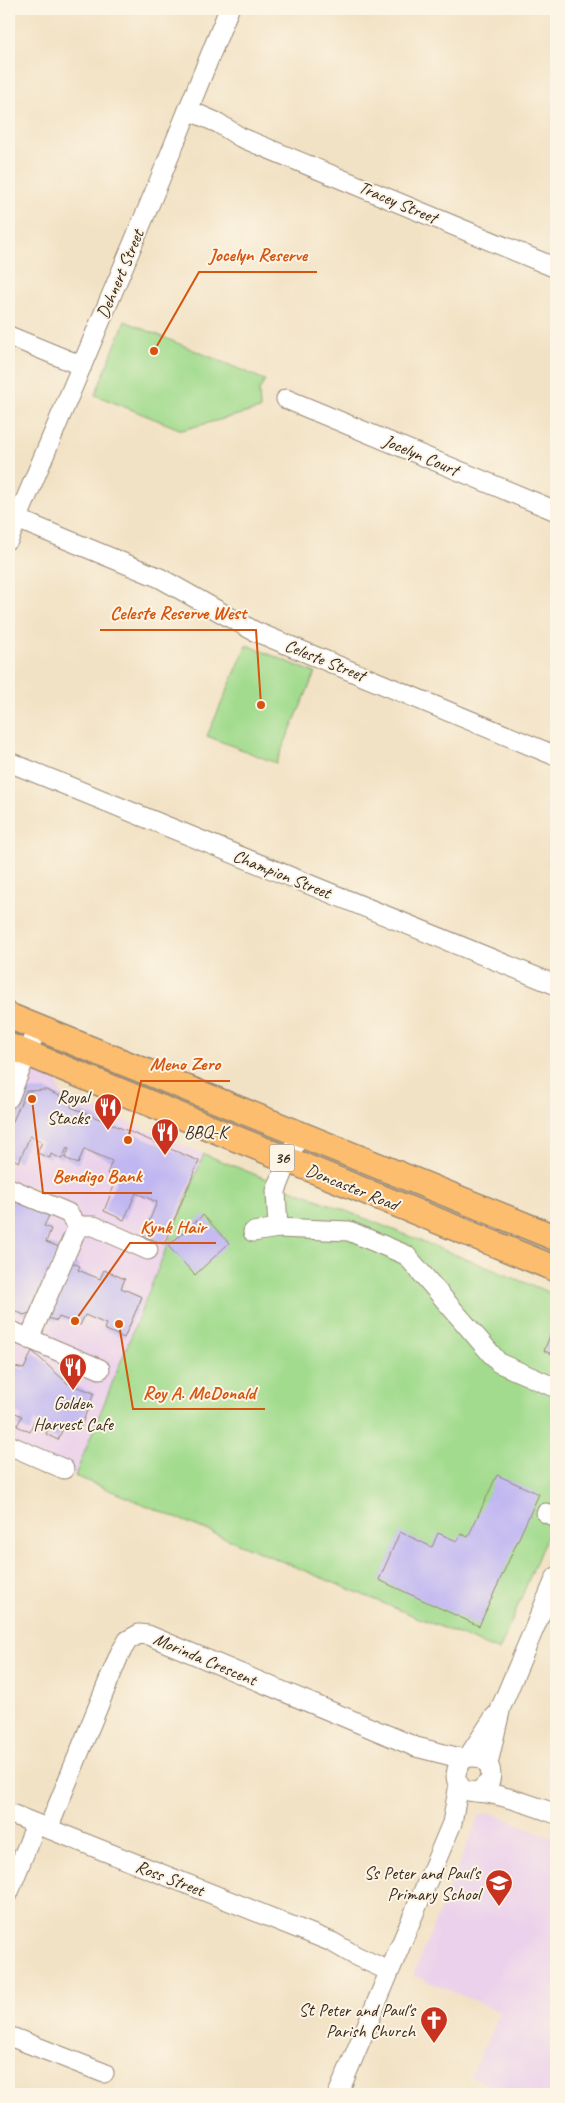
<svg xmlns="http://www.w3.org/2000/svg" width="565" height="2103" viewBox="0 0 565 2103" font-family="Caveat,sans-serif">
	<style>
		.built { fill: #ebd1eb }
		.green { fill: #a2db8e; stroke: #6e8256 }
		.building { fill: #c0b6f2 }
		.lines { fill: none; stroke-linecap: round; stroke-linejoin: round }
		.minor-casing { stroke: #968672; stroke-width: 21 }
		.major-casing { stroke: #968672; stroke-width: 28 }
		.minor { stroke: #fff; stroke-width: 19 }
		.major { stroke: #fcbd6e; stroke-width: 25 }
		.labels { text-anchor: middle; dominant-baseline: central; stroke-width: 4; stroke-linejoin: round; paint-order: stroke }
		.shield { fill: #fcf5e5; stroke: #75675a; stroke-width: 1 }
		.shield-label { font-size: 16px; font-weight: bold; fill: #3b2a1e }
		.street-label { font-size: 18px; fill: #3b2a1e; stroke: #fcf5e5 }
		.poi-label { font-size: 18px; fill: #3b2a1e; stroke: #fcf5e5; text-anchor: end }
		.leader { fill: none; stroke: #d7540e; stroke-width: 2 }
		.callout-dot { fill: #d7540e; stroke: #fcf5e5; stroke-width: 2 }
		.callout-label { font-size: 19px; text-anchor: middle; font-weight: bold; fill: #d7540e; stroke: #fcf5e5; stroke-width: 4; stroke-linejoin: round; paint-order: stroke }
	</style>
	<rect width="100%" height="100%" fill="#fcf5e5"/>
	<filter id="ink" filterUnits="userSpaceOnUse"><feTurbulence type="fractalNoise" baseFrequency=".02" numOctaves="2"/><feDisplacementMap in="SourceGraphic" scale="10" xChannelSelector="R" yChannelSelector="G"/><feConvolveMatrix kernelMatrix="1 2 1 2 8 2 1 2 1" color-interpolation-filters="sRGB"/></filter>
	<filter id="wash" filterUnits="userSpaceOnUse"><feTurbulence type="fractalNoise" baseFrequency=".0096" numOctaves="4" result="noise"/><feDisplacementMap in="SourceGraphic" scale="20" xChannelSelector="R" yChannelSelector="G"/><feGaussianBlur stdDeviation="1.12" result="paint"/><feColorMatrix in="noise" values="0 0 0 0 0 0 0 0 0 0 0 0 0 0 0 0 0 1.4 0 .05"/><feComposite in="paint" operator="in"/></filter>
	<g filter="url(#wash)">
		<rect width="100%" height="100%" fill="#f2e2c5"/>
		<g class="built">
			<path d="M 9,1057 L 55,1075 L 61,1095 L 204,1154 L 75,1476 L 9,1448 Z"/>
			<path d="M 490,1812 L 556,1840 L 556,2094 L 514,2094 L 471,2077 L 500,2012 L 413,1975 L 479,1816 Z"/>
		</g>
		<g class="green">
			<path d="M 125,321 L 265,380 L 259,391 L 260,409 L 182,430 L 95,395 Z"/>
			<path d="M 247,645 L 315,673 L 276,763 L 207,736 Z"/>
			<path d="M 204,1154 L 556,1295 L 556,1514 L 499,1651 L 75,1476 Z"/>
		</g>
		<g id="blocks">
			<g class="building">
				<path d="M 46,1090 L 73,1102 L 71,1107 L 199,1161 L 164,1244 L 143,1236 L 157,1202 L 136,1193 L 124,1220 L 104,1211 L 117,1178 L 107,1174 L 112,1161 L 84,1149 L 78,1164 L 65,1158 L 69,1149 L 67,1148 L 62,1159 L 51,1154 L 50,1158 L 37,1153 L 42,1142 L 30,1136 L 19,1162 L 9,1157 L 9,1136 L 12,1129 L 10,1128 L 26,1091 Z"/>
				<path d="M 9,1195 L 51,1212 L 44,1226 L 51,1229 L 46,1242 L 59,1247 L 32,1312 L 24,1315 L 9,1308 Z"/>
				<path d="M 203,1215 L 229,1243 L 195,1275 L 168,1246 Z"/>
				<path d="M 69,1261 L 80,1266 L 78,1270 L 100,1279 L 104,1270 L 125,1279 L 121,1288 L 142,1297 L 124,1338 L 104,1329 L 106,1324 L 85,1315 L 80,1325 L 59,1317 L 57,1321 L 45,1317 Z"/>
				<path d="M 553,1328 L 556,1330 L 556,1363 L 552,1362 L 555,1355 L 544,1351 Z"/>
				<path d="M 32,1351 L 67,1383 L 94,1393 L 80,1429 L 65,1424 L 58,1440 L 46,1434 L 48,1429 L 34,1421 L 30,1432 L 17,1426 L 22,1416 L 9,1410 L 9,1369 L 15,1367 L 24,1369 Z"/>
				<path d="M 497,1475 L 539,1494 L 479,1626 L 379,1580 L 400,1532 L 432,1547 L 438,1533 L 457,1541 L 461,1534 L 468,1537 Z"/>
			</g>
		</g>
	</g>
	<g filter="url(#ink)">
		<use href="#blocks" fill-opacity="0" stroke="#968672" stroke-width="1"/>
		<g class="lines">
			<g class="minor-casing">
				<g id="minor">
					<path d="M 188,110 L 218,123 L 240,137 L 556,268"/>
					<path d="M 9,336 L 82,366"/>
					<path d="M 286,399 L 556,511"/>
					<path d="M 17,519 L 160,578 L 254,631 L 556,756"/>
					<path d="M 9,539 L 158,184 L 229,9"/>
					<path d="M 9,762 L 556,985"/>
					<path d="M 9,1098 L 37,1028"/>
					<path d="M 9,1188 L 68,1213 L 78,1226 L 29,1339"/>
					<path d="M 78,1226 L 94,1226 L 148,1250"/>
					<path d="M 278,1228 L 276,1191 L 299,1134"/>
					<path d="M 253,1232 L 278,1228 L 349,1231 L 406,1255 L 499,1363 L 556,1388"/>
					<path d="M 9,1330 L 100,1369"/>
					<path d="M 9,1445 L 64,1469"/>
					<path d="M 546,1513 L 556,1517"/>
					<path d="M 468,1757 L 495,1716"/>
					<path d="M 488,1764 L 501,1707 L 556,1577"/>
					<path d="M 479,1791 L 490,1781 C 494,1764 482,1754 466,1758 C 455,1765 451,1783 465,1790 C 473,1793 484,1792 492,1794 C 515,1799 535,1806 556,1814"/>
					<path d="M 9,1813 L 332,1942 L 356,1956 L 389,1971"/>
					<path d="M 48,1829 L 120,1653 L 128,1640 L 139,1634 L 148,1635 L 416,1747 L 464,1759"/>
					<path d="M 9,1892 L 36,1824"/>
					<path d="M 9,2036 L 104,2073"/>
					<path d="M 338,2094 L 452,1823 L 459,1784"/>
				</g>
			</g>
			<g class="major-casing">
				<g id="major">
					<path d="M 9,1016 L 556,1238"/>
					<path d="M 9,1046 L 556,1269"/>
				</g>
			</g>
			<use href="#minor" class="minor"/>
			<use href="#major" class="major"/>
		</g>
	</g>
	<defs>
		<g id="restaurant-pin" transform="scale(1.4375)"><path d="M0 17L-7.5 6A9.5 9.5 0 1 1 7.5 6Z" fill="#c8321e" stroke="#fcf5e5"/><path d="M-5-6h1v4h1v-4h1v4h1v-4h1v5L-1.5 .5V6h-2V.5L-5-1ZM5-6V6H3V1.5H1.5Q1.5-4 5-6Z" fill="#fff"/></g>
		<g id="school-pin" transform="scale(1.4375)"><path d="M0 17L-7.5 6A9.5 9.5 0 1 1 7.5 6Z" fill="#c8321e" stroke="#fcf5e5"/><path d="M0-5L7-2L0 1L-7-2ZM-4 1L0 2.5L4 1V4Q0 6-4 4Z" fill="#fff"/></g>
		<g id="church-pin" transform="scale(1.4375)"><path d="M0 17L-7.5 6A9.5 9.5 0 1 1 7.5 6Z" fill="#c8321e" stroke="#fcf5e5"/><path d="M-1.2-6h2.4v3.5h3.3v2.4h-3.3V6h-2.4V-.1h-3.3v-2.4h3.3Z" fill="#fff"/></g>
	</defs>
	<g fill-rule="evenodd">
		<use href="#restaurant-pin" x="108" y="1107"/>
		<use href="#restaurant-pin" x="165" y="1132"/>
		<use href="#restaurant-pin" x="73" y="1367"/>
		<use href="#school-pin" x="499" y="1883"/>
		<use href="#church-pin" x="434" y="2020"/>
	</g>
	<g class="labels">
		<rect class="shield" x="269.5" y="1144.5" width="25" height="27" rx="4"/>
		<g class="shield-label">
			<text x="282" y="1158">36</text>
		</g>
		<g class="street-label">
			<text transform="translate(398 202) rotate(23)">Tracey Street</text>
			<text transform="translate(120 274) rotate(-67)">Dehnert Street</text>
			<text transform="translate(421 455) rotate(23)">Jocelyn Court</text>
			<text transform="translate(325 660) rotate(22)">Celeste Street</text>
			<text transform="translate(282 874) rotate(22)">Champion Street</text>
			<text transform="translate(352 1187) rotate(22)">Doncaster Road</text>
			<text transform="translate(205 1659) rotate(23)">Morinda Crescent</text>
			<text transform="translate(170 1878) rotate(21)">Ross Street</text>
		</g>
		<g class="poi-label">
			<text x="89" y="1097">Royal<tspan x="89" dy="21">Stacks</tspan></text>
			<text x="184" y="1132" text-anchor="start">BBQ-K</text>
			<text x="73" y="1403" text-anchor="middle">Golden<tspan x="73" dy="21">Harvest Cafe</tspan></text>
			<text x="480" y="1873">Ss Peter and Paul's<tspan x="480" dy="21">Primary School</tspan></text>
			<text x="415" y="2010">St Peter and Paul's<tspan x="415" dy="21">Parish Church</tspan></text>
		</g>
	</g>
	<path class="leader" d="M154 351L199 272H317M261 705L256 630H100M128 1140L141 1081H230M32 1099L43 1193H152M75 1321L130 1243H216M119 1324L133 1409H265"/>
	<g class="callout-dot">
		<circle cx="154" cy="351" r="5"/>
		<circle cx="261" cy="705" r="5"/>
		<circle cx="128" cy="1140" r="5"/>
		<circle cx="32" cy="1099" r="5"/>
		<circle cx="75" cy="1321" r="5"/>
		<circle cx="119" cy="1324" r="5"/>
	</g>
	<g class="callout-label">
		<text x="258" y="261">Jocelyn Reserve</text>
		<text x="178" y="619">Celeste Reserve West</text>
		<text x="185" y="1070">Meno Zero</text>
		<text x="97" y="1182">Bendigo Bank</text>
		<text x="173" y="1233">Kynk Hair</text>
		<text x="199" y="1399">Roy A. McDonald</text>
	</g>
	<rect width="565" height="2103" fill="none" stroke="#fcf5e5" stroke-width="30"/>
</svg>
